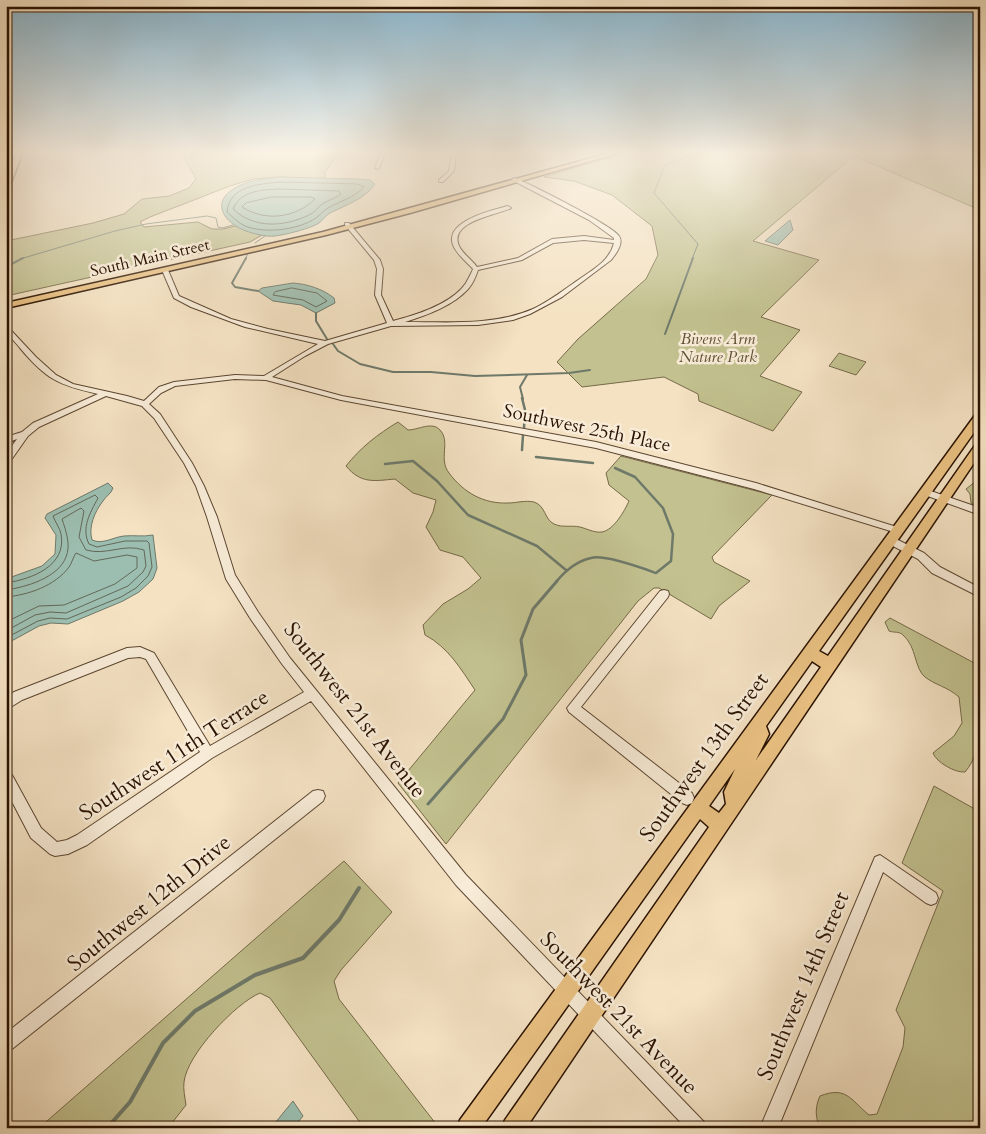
<svg xmlns="http://www.w3.org/2000/svg" width="986" height="1134" viewBox="0 0 986 1134" font-family="Cardo,serif">
	<style>
		.green { fill: #c2c18f; stroke: #766a48 }
		.water { fill: #9cbeb0; stroke: #6e796a }
		.lines { fill: none; stroke-linecap: round; stroke-linejoin: round }
		.shore { stroke: #636858; stroke-width: 1 }
		.stream-far4 { stroke: #6e796a; stroke-width: 1 }
		.stream-far3 { stroke: #6e796a; stroke-width: 2 }
		.stream-far2 { stroke: #6e796a; stroke-width: 2.5 }
		.stream-far1 { stroke: #6e796a; stroke-width: 3 }
		.stream { stroke: #6e796a; stroke-width: 4 }
		.minor-casing { stroke: #5c4631; stroke-width: 2 }
		.major-casing { stroke: #2a1200; stroke-width: 3 }
		.minor { fill: #f8ecd8; fill-rule: evenodd }
		.major { fill: #eac182; fill-rule: evenodd }
		.labels { text-anchor: middle; dominant-baseline: central; stroke-width: 5; stroke-linejoin: round; paint-order: stroke }
		.far-street-label { font-size: 16px; fill: #2a1200; stroke: #f8ecd8 }
		.far-park-label { font-size: 16px; font-style: italic; fill: #5f4f32; stroke: #f8ecd8 }
		.street-label { font-size: 19px; fill: #2a1200; stroke: #f8ecd8 }
		.near-street-label { font-size: 22px; fill: #2a1200; stroke: #f8ecd8 }
	</style>
	<rect width="100%" height="100%" fill="#f4e2c3"/>
	<filter id="stains"><feTurbulence type="fractalNoise" baseFrequency=".004" numOctaves="4"/><feColorMatrix values="0 0 0 0 .2 0 0 0 0 .09 0 0 0 0 .02 0 0 0 .5 -.17"/></filter>
	<radialGradient id="worn" r=".72"><stop offset=".6" stop-color="#630" stop-opacity="0"/><stop offset="1" stop-color="#630" stop-opacity=".3"/></radialGradient>
	<g class="green">
		<path d="M 181,152 L 340,152 L 325,172 L 325,179 L 280,177 L 253,179 L 230,186 L 150,217 L 140,222 L 144,227 L 198,222 L 212,229 L 223,229 L 235,226 L 262,235 L 250,242 L 6,296 L 6,241 L 93,223 L 124,214 L 142,199 L 169,196 L 189,188 L 196,179 Z"/>
		<path d="M 629,152 L 980,152 L 980,210 L 854,156 L 753,241 L 819,260 L 761,317 L 800,330 L 760,376 L 802,392 L 773,431 L 699,401 L 698,394 L 664,377 L 582,387 L 557,362 L 578,339 L 646,279 L 658,255 L 652,226 L 612,195 L 574,181 L 544,177 Z"/>
		<path d="M 839,353 L 866,362 L 856,375 L 829,366 Z"/>
		<path d="M 398,422 L 408,430 C 418,430 432,421 440,430 C 451,442 438,459 449,473 C 464,493 484,504 508,503 C 516,503 526,500 534,502 C 546,506 544,519 554,524 C 563,528 571,525 580,527 C 588,529 594,533 602,532 C 614,530 625,510 629,501 L 609,485 L 606,473 L 621,456 L 772,495 L 712,557 L 714,562 L 750,581 L 719,606 L 711,619 L 659,588 L 654,588 L 638,601 L 446,844 L 398,783 L 475,690 C 461,669 448,647 425,635 L 423,625 L 443,604 L 468,589 L 481,578 L 463,557 L 440,550 L 426,527 L 433,512 L 436,500 L 413,493 L 395,479 C 374,481 361,484 346,466 C 360,448 378,434 398,422 Z"/>
		<path d="M 980,478 L 980,508 L 971,503 L 970,494 L 966,489 Z"/>
		<path d="M 890,618 L 980,666 C 980,696 986,749 965,772 C 955,773 936,762 933,753 L 954,736 L 962,723 L 959,697 C 948,687 935,685 925,677 C 914,668 917,647 903,635 C 899,631 894,633 889,631 L 885,622 Z"/>
		<path d="M 934,786 L 980,812 L 980,1128 L 820,1128 C 815,1117 815,1107 820,1096 C 846,1086 850,1099 869,1115 L 877,1114 L 903,1047 L 905,1028 L 896,1010 L 943,891 L 902,863 Z"/>
		<path d="M 344,861 L 392,912 L 341,970 L 334,981 L 339,999 L 436,1124 L 433,1128 L 364,1128 L 270,998 L 260,993 C 236,1003 187,1054 184,1082 C 183,1089 185,1098 186,1105 L 168,1128 L 39,1128 Z"/>
	</g>
	<g class="water">
		<path d="M 279,177 L 358,179 L 370,180 L 375,184 C 365,199 346,205 330,213 C 326,215 323,220 319,223 C 312,228 285,235 275,236 C 265,237 255,234 246,231 C 224,223 210,202 235,188 C 248,180 265,179 279,177 Z"/>
		<path d="M 790,220 L 793,230 L 778,245 L 765,241 Z"/>
		<path d="M 293,283 C 307,284 323,289 334,298 L 335,303 L 316,313 L 301,305 L 273,301 L 258,291 L 262,288 Z"/>
		<path d="M 108,483 L 113,488 C 111,494 106,496 103,501 C 95,511 88,527 92,540 C 103,545 113,537 124,536 C 134,535 143,537 153,535 L 157,568 L 153,579 L 139,592 L 123,601 L 68,624 L 51,623 L 39,626 L 6,644 L 6,579 L 42,566 L 55,554 L 56,535 L 45,518 L 47,514 Z"/>
		<path d="M 293,1101 L 303,1116 L 293,1128 L 271,1128 Z"/>
	</g>
	<g class="lines">
		<g class="shore">
			<path d="M 280,182 L 358,184 L 364,187 C 354,198 340,201 328,208 C 323,211 320,215 316,218 C 298,230 265,234 245,226 C 238,223 233,217 227,212 C 229,186 259,184 280,182 Z"/>
			<path d="M 280,189 L 339,191 L 341,194 C 336,198 329,200 324,203 C 318,206 315,213 309,215 C 284,227 254,229 233,209 C 241,190 262,190 280,189 Z"/>
			<path d="M 272,197 L 311,197 L 315,199 C 296,218 265,222 242,207 L 246,203 Z"/>
			<path d="M 292,288 L 317,293 L 327,301 L 316,307 L 303,300 L 273,295 L 275,292 Z"/>
			<path d="M 6,583 C 32,579 67,566 61,534 C 60,528 55,522 53,516 L 95,495 L 98,498 C 90,513 81,528 89,544 L 97,547 L 125,541 L 147,541 L 149,543 L 152,567 L 148,576 L 136,588 L 121,597 L 67,619 L 50,618 L 38,621 L 6,638"/>
			<path d="M 6,590 C 26,587 58,578 66,557 C 71,545 66,531 62,519 L 81,508 L 84,511 L 79,537 L 86,550 C 106,556 124,543 144,550 L 146,566 L 143,572 L 128,586 L 66,613 L 50,612 L 35,615 L 6,631"/>
			<path d="M 6,597 C 28,595 55,586 69,567 C 72,563 73,557 76,553 L 94,561 L 127,555 L 137,557 L 137,568 L 115,584 L 64,605 L 39,606 L 6,622"/>
		</g>
		<g class="stream-far4">
			<path d="M 255,243 L 265,236"/>
			<path d="M 20,259 L 115,231 L 146,224 L 207,216 L 216,218 L 218,227 L 222,228 L 233,225"/>
			<path d="M 246,259 L 247,255"/>
			<path d="M 692,259 L 698,244 L 654,193 L 665,165 L 703,152"/>
		</g>
		<g class="stream-far3">
			<path d="M 246,258 L 232,283 L 235,287 L 258,291"/>
			<path d="M 6,267 L 23,258"/>
			<path d="M 316,313 L 316,321 L 327,339"/>
			<path d="M 665,334 L 693,258"/>
			<path d="M 333,344 L 338,351 L 360,364 L 393,372 L 431,372 L 475,376 L 569,373 L 590,370"/>
			<path d="M 523,399 L 520,387 L 527,375"/>
		</g>
		<g class="stream-far2">
			<path d="M 522,398 L 525,410 L 524,428"/>
			<path d="M 522,450 L 523,435"/>
			<path d="M 536,457 L 593,463"/>
			<path d="M 385,464 L 413,461 L 437,481 L 468,515 L 537,546 L 566,570"/>
			<path d="M 556,582 C 565,571 577,561 591,558 C 604,554 642,568 656,573 L 671,561 L 673,534 L 663,508 L 635,477 L 615,468"/>
		</g>
		<path class="stream-far1" d="M 428,804 L 503,719 L 526,675 L 521,640 L 533,609 L 557,581"/>
		<path class="stream" d="M 107,1128 L 130,1102 L 163,1043 L 195,1011 L 255,975 L 303,958 L 339,920 L 359,888"/>
		<g class="minor-casing">
			<g id="minor">
				<path d="M 363,152 L 386,152 L 379,168 L 377,169 L 375,168 L 381,153 Z"/>
				<path d="M 452,152 L 456,152 L 454,171 L 443,182 L 439,182 L 439,180 L 449,171 Z"/>
				<path d="M 526,152 L 535,152 L 528,154 Z"/>
				<path d="M 514,178 C 529,183 613,226 619,236 C 624,243 616,254 611,260 L 562,297 L 530,314 L 513,320 L 478,325 L 391,326 L 328,344 L 305,356 L 272,377 L 342,396 L 596,442 L 756,483 L 900,528 L 902,530 L 900,532 L 897,533 L 754,489 L 596,448 L 341,400 L 266,380 L 235,379 L 175,386 L 161,393 L 149,404 L 160,414 L 192,463 L 204,486 L 217,517 L 235,575 L 258,612 L 290,658 L 466,875 L 704,1122 L 707,1128 L 686,1128 L 456,885 L 311,701 L 212,758 L 87,845 L 68,854 L 55,856 L 50,854 L 31,838 L 6,790 L 6,771 L 11,773 L 41,828 L 57,842 L 67,840 L 77,835 L 200,752 L 146,659 L 140,657 L 128,658 L 22,700 L 6,710 L 6,698 L 14,692 L 127,648 L 140,647 L 154,653 L 210,746 L 304,692 L 282,664 L 250,618 L 226,579 L 207,517 L 196,486 L 184,463 L 154,418 L 142,406 L 106,396 L 39,427 L 28,436 L 9,463 L 6,464 L 6,454 L 17,439 L 6,443 L 6,437 L 22,432 L 33,423 L 98,394 C 58,385 46,379 20,348 C 14,340 6,335 6,325 L 36,357 L 56,375 L 73,384 L 127,396 L 144,401 L 159,387 L 174,382 L 235,375 L 264,376 L 318,344 L 245,327 L 191,307 L 174,298 L 162,270 L 163,269 L 168,270 L 179,296 L 231,319 L 268,329 L 325,341 L 387,323 L 375,295 L 377,269 L 374,260 L 345,225 L 345,223 L 349,223 L 380,260 L 383,269 L 381,295 L 393,321 C 416,315 452,304 466,283 C 468,279 471,274 473,269 C 466,261 457,255 453,245 C 444,221 493,210 508,206 L 511,208 C 498,215 448,221 459,246 C 463,254 472,260 477,267 L 518,258 L 552,239 L 584,236 L 614,240 L 614,238 L 589,220 L 512,180 ZM 584,240 L 614,243 C 610,260 594,269 581,278 C 565,289 550,301 533,309 C 494,326 446,322 405,322 C 427,315 453,306 469,288 C 473,283 476,276 478,270 L 522,260 L 553,243 Z"/>
				<path d="M 925,489 L 980,508 L 980,515 L 922,494 L 920,492 Z"/>
				<path d="M 890,536 L 924,553 L 940,567 L 980,588 L 980,597 L 932,573 L 918,559 L 887,543 L 885,540 Z"/>
				<path d="M 664,590 L 668,591 L 669,594 L 668,597 L 581,707 L 692,793 L 694,798 L 692,803 L 687,805 L 682,803 L 569,712 L 567,708 L 660,591 Z"/>
				<path d="M 318,790 L 323,791 L 325,796 L 323,801 L 12,1049 L 6,1051 L 6,1033 L 313,791 Z"/>
				<path d="M 880,855 L 936,893 L 938,898 L 936,903 L 931,905 L 926,903 L 883,872 L 778,1128 L 760,1128 L 875,857 Z"/>
			</g>
		</g>
		<g class="major-casing">
			<g id="major">
				<path d="M 17,152 L 23,152 L 9,188 L 6,190 L 6,179 Z"/>
				<path d="M 613,152 L 622,152 L 410,213 L 326,235 L 6,308 L 6,303 L 323,232 Z"/>
				<path d="M 980,413 L 980,424 L 819,651 L 828,656 L 976,444 L 980,443 L 980,454 L 526,1128 L 502,1128 L 505,1120 L 709,827 L 700,819 L 481,1128 L 457,1128 L 460,1120 L 976,414 ZM 812,661 L 821,667 L 756,760 L 769,734 L 766,726 ZM 735,769 L 724,792 L 726,804 L 719,813 L 709,806 Z"/>
			</g>
		</g>
		<use href="#minor" class="minor"/>
		<use href="#major" class="major"/>
	</g>
	<linearGradient id="sky" x2="0" y2="1"><stop stop-color="#89b8d2"/><stop offset="0.49" stop-color="#faf2e4"/><stop offset="1" stop-color="#faf2e4" stop-opacity="0"/></linearGradient>
	<rect width="986" height="311" fill="url(#sky)"/>
	<g class="labels">
		<g class="far-street-label">
			<text transform="translate(150 258) rotate(-13)">South Main Street</text>
		</g>
		<g class="far-park-label">
			<text x="718" y="339">Bivens Arm<tspan x="718" dy="18">Nature Park</tspan></text>
		</g>
		<g class="street-label">
			<text transform="translate(587 428) rotate(12)">Southwest 25th Place</text>
		</g>
		<g class="near-street-label">
			<text transform="translate(355 710) rotate(52)">Southwest 21st Avenue</text>
			<text transform="translate(174 755) rotate(-33)">Southwest 11th Terrace</text>
			<text transform="translate(704 757) rotate(-54)">Southwest 13th Street</text>
			<text transform="translate(149 903) rotate(-39)">Southwest 12th Drive</text>
			<text transform="translate(803 986) rotate(-67)">Southwest 14th Street</text>
			<text transform="translate(619 1013) rotate(46)">Southwest 21st Avenue</text>
		</g>
	</g>
	<rect width="986" height="1134" fill="none" stroke="#f4e2c3" stroke-width="25"/>
	<rect x="8" y="8" width="971" height="1119" fill="none" stroke="#2a1200" stroke-width="2.5"/>
	<rect x="12" y="12" width="961" height="1109" fill="none" stroke="#2a1200"/>
	<rect width="100%" height="100%" filter="url(#stains)"/>
	<rect width="100%" height="100%" fill="url(#worn)"/>
</svg>
